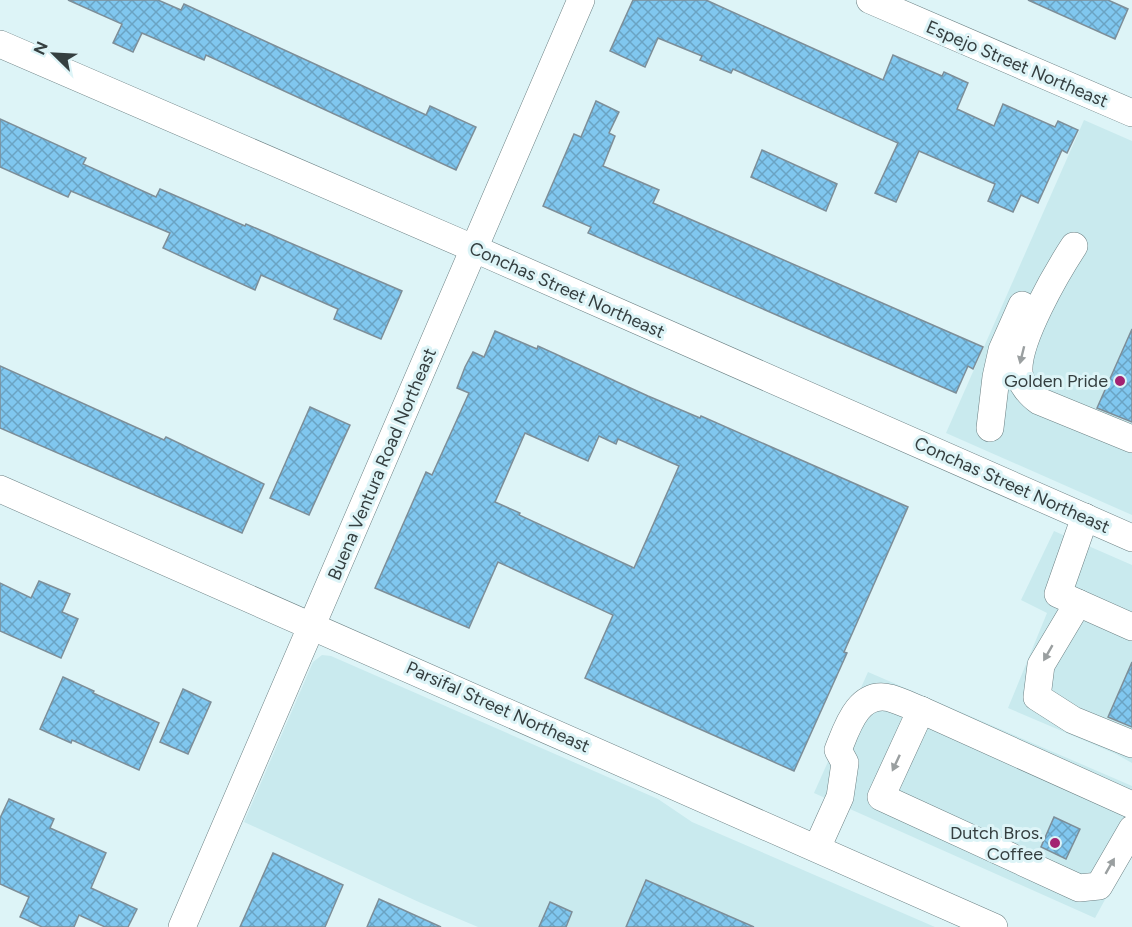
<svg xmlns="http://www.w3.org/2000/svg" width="1132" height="927" viewBox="0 0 1132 927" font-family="Figtree,sans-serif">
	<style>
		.built { fill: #c9eaee }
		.building { fill: url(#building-cross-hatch); stroke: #7d8e98; stroke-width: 1.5; fill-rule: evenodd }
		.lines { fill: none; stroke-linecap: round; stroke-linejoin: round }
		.minor-casing { stroke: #6c8184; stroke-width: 28 }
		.minor { stroke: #fff; stroke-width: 27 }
		.oneway { fill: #9a9fa0 }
		.poi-dot { fill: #a32271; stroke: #ddf4f7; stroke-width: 2 }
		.labels { text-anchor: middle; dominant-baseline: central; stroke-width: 6; stroke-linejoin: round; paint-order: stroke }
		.street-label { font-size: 18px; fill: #353f40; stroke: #ddf4f7 }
		.poi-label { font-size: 18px; fill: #353f40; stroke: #ddf4f7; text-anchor: end }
	</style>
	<defs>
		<pattern id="building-cross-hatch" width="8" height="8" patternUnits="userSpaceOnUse" patternTransform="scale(1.5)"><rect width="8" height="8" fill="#80c7ef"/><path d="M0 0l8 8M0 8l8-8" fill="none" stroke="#6aa3c3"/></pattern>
	</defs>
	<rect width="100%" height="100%" fill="#ddf4f7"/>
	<g class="built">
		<path d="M 1084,120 L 1132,141 L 1132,515 L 946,433 Z"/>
		<path d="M 1054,531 L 1132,565 L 1132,763 L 1116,754 L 1008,708 L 1047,613 L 1021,600 Z"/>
		<path d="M 322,655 L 331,656 L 658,799 L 692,822 L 935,927 L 478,927 L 421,903 L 244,822 L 313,662 Z"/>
		<path d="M 868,672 L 1132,786 L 1132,850 L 1095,918 L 814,793 Z"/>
	</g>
	<g class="building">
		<path d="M 68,0 L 158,0 L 181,10 L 184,4 L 426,115 L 430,106 L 476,127 L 456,170 L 206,55 L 204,60 L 142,33 L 133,52 L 113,43 L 122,24 Z"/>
		<path d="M 633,0 L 706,0 L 883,80 L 893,55 L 942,76 L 944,72 L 968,83 L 957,109 L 994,126 L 1003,104 L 1055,127 L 1058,121 L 1078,130 L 1067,153 L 1062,150 L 1038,203 L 1021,195 L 1013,212 L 988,201 L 995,184 L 919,151 L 896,202 L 875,193 L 898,143 L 733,69 L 731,73 L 700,60 L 702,56 L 658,38 L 645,67 L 610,51 Z"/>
		<path d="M 1028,0 L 1108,0 L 1128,9 L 1115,39 Z"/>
		<path d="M 596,101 L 619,112 L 609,133 L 615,136 L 603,166 L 659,190 L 653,203 L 983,347 L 973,369 L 968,366 L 956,393 L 588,233 L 591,227 L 543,206 L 574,134 L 581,137 Z"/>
		<path d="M 0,119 L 86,158 L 83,164 L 156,197 L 160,189 L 245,226 L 246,224 L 402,291 L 381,339 L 334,319 L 338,309 L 261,275 L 255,290 L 163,248 L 170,233 L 71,191 L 68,197 L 0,167 Z"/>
		<path d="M 762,150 L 837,184 L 826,211 L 751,177 Z"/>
		<path d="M 1132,329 L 1132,422 L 1097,408 Z"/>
		<path d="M 495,331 L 537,349 L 538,346 L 648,396 L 700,418 L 701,416 L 908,507 L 844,652 L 847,653 L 794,771 L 585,678 L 613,615 L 498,562 L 469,628 L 375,588 L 426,472 L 432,475 L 469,393 L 457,388 L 465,367 L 473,352 L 484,357 ZM 525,433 L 588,461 L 599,436 L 616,444 L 618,439 L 679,466 L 634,568 L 519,515 L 520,513 L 495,502 Z"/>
		<path d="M 0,366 L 164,440 L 166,437 L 264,484 L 242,533 L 0,428 Z"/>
		<path d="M 310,407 L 350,425 L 309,515 L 270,498 Z"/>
		<path d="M 39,581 L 70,594 L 62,612 L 78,619 L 61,658 L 0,631 L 0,583 L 31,598 Z"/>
		<path d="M 1132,662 L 1132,727 L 1108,717 Z"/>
		<path d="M 63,677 L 94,691 L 93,693 L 159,723 L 139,770 L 72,740 L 71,743 L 40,729 Z"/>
		<path d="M 183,689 L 211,702 L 188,754 L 160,742 Z"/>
		<path d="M 9,799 L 54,819 L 50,828 L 106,853 L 91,888 L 137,909 L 128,927 L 105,927 L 79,915 L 74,927 L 42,927 L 20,917 L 29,897 L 0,884 L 0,818 Z"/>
		<path d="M 1054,817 L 1080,829 L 1066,859 L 1041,847 Z"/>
		<path d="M 273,853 L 343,885 L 325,927 L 240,927 Z"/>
		<path d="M 646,880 L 754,927 L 626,927 Z"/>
		<path d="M 379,899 L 441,927 L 367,927 Z"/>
		<path d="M 550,902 L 572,912 L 566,927 L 539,927 Z"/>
	</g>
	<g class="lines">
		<g class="minor-casing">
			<g id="minor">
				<path d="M 870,0 L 1132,113"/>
				<path d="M 0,44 L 475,249 L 1132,538"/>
				<path d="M 1074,246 C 1057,272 1017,340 1019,372 C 1020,383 1030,395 1039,401 L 1132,439"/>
				<path d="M 990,428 L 996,377 L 1002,350 L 1022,305"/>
				<path d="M 0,489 L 994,927"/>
				<path d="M 1085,517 L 1058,594 L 1132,627"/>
				<path d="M 1078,603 L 1041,665 L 1037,697 L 1073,720 L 1132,744"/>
				<path d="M 921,710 L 881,797 L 1079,888 L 1099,886 L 1132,829"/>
				<path d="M 817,848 L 840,797 L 845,763 L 838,750 C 847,728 858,690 890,698 C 900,701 911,706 921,710 L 1132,805"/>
				<path d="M 182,927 L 581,0"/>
			</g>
		</g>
		<use href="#minor" class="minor"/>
	</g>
	<defs><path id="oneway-solid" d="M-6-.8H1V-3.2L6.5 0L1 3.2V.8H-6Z" transform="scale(1.5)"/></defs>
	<g class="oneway">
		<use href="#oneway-solid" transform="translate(1022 355) rotate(104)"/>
		<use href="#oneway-solid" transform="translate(1048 653) rotate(120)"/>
		<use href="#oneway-solid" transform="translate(896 763) rotate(115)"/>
		<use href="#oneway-solid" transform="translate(1110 866) rotate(-60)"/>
	</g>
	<g class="poi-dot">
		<circle cx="1120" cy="381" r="6"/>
		<circle cx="1055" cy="843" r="6"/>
	</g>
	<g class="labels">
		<g class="street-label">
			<text transform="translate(1017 64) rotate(23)">Espejo Street Northeast</text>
			<text transform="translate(567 290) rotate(24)">Conchas Street Northeast</text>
			<text transform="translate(382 464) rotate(-67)">Buena Ventura Road Northeast</text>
			<text transform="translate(1012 485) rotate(24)">Conchas Street Northeast</text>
			<text transform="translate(498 707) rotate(24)">Parsifal Street Northeast</text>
		</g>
		<g class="poi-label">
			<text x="1108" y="381">Golden Pride</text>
			<text x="1043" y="833">Dutch Bros.<tspan x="1043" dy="21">Coffee</tspan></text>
		</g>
	</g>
	<g transform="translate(54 54) rotate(294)" stroke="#ddf4f7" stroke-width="4.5" paint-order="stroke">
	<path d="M0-4.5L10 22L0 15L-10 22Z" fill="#353f40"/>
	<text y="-9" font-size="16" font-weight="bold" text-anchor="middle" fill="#353f40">N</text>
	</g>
</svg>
